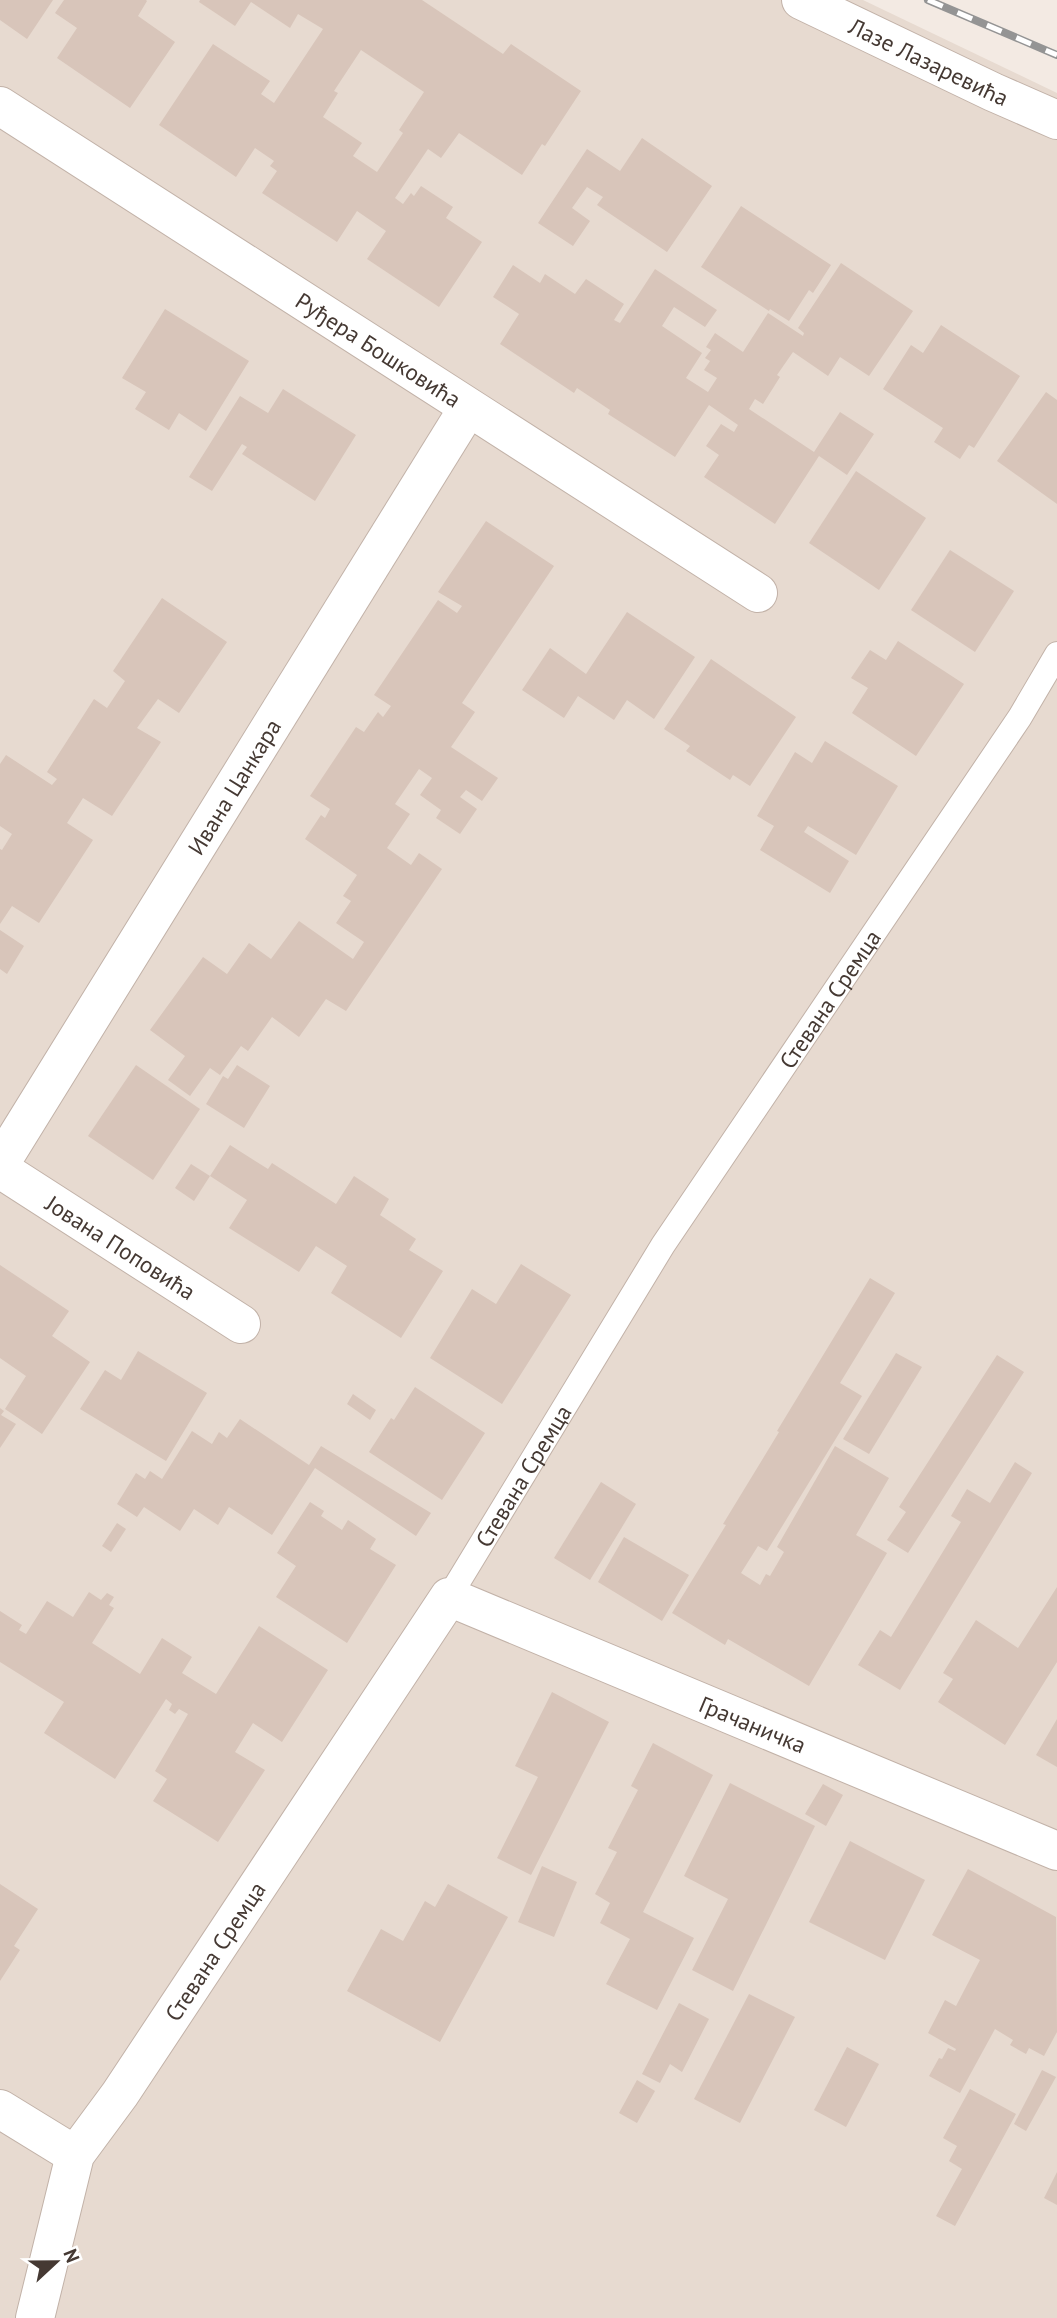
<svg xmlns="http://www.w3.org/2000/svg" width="1057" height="2318" viewBox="0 0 1057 2318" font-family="'PT Sans',sans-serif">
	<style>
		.residential { fill: #e7dad0 }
		.building { fill: #d8c5ba; fill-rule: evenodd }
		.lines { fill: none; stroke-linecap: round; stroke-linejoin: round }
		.service-casing { stroke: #c2b2a8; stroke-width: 26 }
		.minor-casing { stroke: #c2b2a8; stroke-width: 40 }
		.service { stroke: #fff; stroke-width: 24 }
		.minor { stroke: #fff; stroke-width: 38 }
		.rail-casing { stroke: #949494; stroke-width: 8 }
		.rail { stroke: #fff; stroke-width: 5; stroke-dasharray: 16; stroke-linecap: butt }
		.labels { text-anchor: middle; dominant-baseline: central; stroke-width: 7; stroke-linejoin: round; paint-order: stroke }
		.street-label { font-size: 23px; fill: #453933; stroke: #fff }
	</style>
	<rect width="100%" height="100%" fill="#f3eae3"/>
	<path class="residential" d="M 0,0 L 863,0 L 1057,93 L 1057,2318 L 0,2318 Z"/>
	<g class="building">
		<path d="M 0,0 L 53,0 L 27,39 L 0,20 Z"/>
		<path d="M 64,0 L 146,0 L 147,1 L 138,16 L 175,42 L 130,108 L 57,58 L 77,28 L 55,13 Z"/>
		<path d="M 200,0 L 422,0 L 503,54 L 511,44 L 581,91 L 545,146 L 542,144 L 522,175 L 459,133 L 441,158 L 428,149 L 395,198 L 403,204 L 411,193 L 414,196 L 421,186 L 453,207 L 446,218 L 482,242 L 439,307 L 367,259 L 386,231 L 357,211 L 337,242 L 262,193 L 277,171 L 270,166 L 274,161 L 255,148 L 236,177 L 159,125 L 213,44 L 270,81 L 261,94 L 274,103 L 323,29 L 298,14 L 290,28 L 251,2 L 235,26 L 199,2 ZM 361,50 L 424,92 L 399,130 L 403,133 L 377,172 L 353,156 L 362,143 L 323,117 L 338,93 L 334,91 Z"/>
		<path d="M 642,138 L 712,186 L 667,252 L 597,205 L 603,197 L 587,187 L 572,208 L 590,221 L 573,246 L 538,223 L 587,149 L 620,171 Z"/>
		<path d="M 741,206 L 831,265 L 813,293 L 809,290 L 789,321 L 770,309 L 769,311 L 701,267 Z"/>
		<path d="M 841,263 L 913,311 L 869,376 L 840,357 L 828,376 L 793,352 L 777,375 L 780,377 L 763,404 L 755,399 L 749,409 L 814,452 L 840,412 L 874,434 L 847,475 L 819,456 L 775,524 L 704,477 L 719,455 L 706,446 L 721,424 L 734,432 L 738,425 L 709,405 L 675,457 L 608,414 L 610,410 L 577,388 L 574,393 L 500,344 L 519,314 L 493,297 L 513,265 L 540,283 L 545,274 L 575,294 L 586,279 L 624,304 L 614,320 L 620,323 L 655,269 L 717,310 L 705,327 L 674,307 L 662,326 L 702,353 L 686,378 L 708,392 L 717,378 L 704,370 L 710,361 L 705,358 L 711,350 L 706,347 L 715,333 L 743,352 L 768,313 L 803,336 L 804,333 L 798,328 Z"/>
		<path d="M 165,309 L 249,361 L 206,431 L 179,413 L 169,430 L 135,409 L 146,392 L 122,378 Z"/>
		<path d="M 941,325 L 1020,376 L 974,448 L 969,445 L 960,459 L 934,442 L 943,428 L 883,389 L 911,345 L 923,353 Z"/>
		<path d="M 283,389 L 356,435 L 315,501 L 242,454 L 247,447 L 242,444 L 212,491 L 189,477 L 240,396 L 268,413 Z"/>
		<path d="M 1046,392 L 1057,400 L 1057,504 L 997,461 Z"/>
		<path d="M 856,471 L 926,518 L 879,590 L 809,543 Z"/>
		<path d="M 486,521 L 554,566 L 462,703 L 475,712 L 451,747 L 498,778 L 482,801 L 466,790 L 460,797 L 477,809 L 460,834 L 436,818 L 441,810 L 420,795 L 432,778 L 419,769 L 395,804 L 410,814 L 387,848 L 411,865 L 419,853 L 442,869 L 346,1011 L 326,999 L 299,1037 L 272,1017 L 248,1051 L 241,1046 L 220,1075 L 210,1068 L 190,1096 L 168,1080 L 185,1056 L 150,1030 L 203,957 L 227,974 L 249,943 L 271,959 L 299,921 L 353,959 L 364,942 L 336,923 L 351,901 L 343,896 L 357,875 L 305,839 L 321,815 L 325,818 L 330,809 L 310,796 L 356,727 L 364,732 L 378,712 L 383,717 L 391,706 L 374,695 L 438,600 L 457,613 L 462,606 L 438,592 Z"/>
		<path d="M 950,550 L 1014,591 L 975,652 L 911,610 Z"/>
		<path d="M 162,598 L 227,642 L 179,713 L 158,699 L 137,728 L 161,742 L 112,816 L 83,798 L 67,823 L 93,840 L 39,923 L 12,906 L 0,924 L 0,849 L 2,850 L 12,834 L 0,826 L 0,764 L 6,755 L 52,785 L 57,779 L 47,772 L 94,699 L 107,708 L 125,681 L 113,671 Z"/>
		<path d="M 627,612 L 695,657 L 654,719 L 627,700 L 614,720 L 578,696 L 564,718 L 522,690 L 550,648 L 586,674 Z"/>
		<path d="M 898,641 L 964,684 L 916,756 L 852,713 L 868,688 L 851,678 L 870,650 L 886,660 Z"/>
		<path d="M 711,659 L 796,717 L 750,786 L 733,775 L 730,780 L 686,751 L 690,746 L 664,729 Z"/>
		<path d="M 825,741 L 898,786 L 856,855 L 808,826 L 804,832 L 849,861 L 830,893 L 760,850 L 774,826 L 757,816 L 795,752 L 812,763 Z"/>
		<path d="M 0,930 L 24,946 L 7,974 L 0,969 Z"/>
		<path d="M 136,1065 L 200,1109 L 153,1180 L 88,1136 Z"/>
		<path d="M 237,1065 L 270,1086 L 244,1128 L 206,1104 L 223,1076 L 228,1079 Z"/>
		<path d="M 230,1145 L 268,1169 L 272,1163 L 336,1204 L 354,1176 L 389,1199 L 380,1215 L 416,1239 L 409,1250 L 443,1271 L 401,1338 L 331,1293 L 347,1266 L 316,1246 L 299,1272 L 229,1228 L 247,1200 L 210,1176 Z"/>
		<path d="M 191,1164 L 210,1176 L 194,1201 L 175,1188 Z"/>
		<path d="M 521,1264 L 571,1295 L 502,1404 L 430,1358 L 472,1289 L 496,1304 Z"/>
		<path d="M 0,1265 L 69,1311 L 52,1336 L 90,1362 L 42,1434 L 5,1409 L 26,1376 L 0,1358 Z"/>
		<path d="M 870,1278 L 895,1293 L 840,1383 L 862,1396 L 767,1551 L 758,1546 L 741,1573 L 760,1585 L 766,1574 L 770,1576 L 784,1552 L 777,1547 L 835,1446 L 889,1478 L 856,1535 L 887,1553 L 809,1686 L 728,1639 L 725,1645 L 672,1613 L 726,1525 L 723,1524 L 779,1432 L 777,1431 Z"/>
		<path d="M 138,1351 L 207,1393 L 166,1461 L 80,1409 L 105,1370 L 121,1380 Z"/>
		<path d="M 896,1353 L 922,1367 L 869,1454 L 843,1439 Z"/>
		<path d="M 997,1355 L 1024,1372 L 908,1553 L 887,1540 L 906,1512 L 899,1507 Z"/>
		<path d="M 415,1387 L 485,1433 L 442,1500 L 369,1452 L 391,1418 L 394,1420 Z"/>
		<path d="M 353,1394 L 376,1410 L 370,1420 L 347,1404 Z"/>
		<path d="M 0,1408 L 4,1411 L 1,1415 L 16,1424 L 0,1448 Z"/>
		<path d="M 240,1419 L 309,1465 L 321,1446 L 431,1513 L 416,1536 L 315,1468 L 272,1535 L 229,1507 L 218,1525 L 194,1509 L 180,1531 L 144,1507 L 137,1517 L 117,1504 L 136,1473 L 145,1479 L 150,1471 L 162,1479 L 192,1431 L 212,1444 L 219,1432 L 227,1438 Z"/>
		<path d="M 1015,1462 L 1032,1473 L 900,1690 L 858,1665 L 880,1630 L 891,1637 L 961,1522 L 951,1516 L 967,1489 L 990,1503 Z"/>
		<path d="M 601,1482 L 636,1504 L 590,1580 L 554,1558 Z"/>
		<path d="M 310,1502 L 324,1511 L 321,1516 L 342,1530 L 348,1520 L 376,1539 L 370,1549 L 396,1565 L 347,1643 L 276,1597 L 296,1566 L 277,1553 Z"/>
		<path d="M 117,1523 L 126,1529 L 111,1552 L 102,1546 Z"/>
		<path d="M 624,1537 L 689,1575 L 662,1621 L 598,1582 Z"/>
		<path d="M 1057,1587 L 1057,1662 L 1005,1745 L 938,1702 L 953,1679 L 943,1673 L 976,1620 L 1018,1648 Z"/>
		<path d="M 89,1592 L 101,1600 L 107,1593 L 114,1597 L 109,1605 L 114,1608 L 92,1643 L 140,1674 L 162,1638 L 192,1657 L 182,1673 L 216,1694 L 259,1626 L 328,1670 L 282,1742 L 253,1723 L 235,1752 L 265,1770 L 218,1842 L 153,1801 L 167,1779 L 155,1771 L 188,1714 L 179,1709 L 175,1714 L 169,1710 L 172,1704 L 166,1699 L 115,1779 L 44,1733 L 64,1702 L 0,1662 L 0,1611 L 22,1625 L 19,1630 L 26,1634 L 47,1601 L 73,1617 Z"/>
		<path d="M 552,1692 L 609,1722 L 531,1875 L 497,1858 L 538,1777 L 515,1766 Z"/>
		<path d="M 1057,1719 L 1057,1767 L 1036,1755 Z"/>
		<path d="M 653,1743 L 713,1775 L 643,1912 L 694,1938 L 657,2010 L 606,1984 L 630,1939 L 600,1923 L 610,1903 L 595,1894 L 617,1852 L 608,1848 L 638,1790 L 631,1786 Z"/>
		<path d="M 730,1783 L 815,1826 L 733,1991 L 692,1970 L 728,1899 L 684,1876 Z"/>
		<path d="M 823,1784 L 843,1795 L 826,1826 L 805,1814 Z"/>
		<path d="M 850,1841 L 925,1880 L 885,1960 L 809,1922 Z"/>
		<path d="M 542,1866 L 577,1882 L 554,1937 L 518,1922 Z"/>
		<path d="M 968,1869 L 1056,1917 L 1057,2032 L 1044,2056 L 1029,2048 L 1026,2054 L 1010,2045 L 1013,2040 L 995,2029 L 960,2093 L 929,2076 L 939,2058 L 942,2059 L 948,2048 L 955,2051 L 956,2049 L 928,2033 L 945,2000 L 956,2006 L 980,1960 L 932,1935 Z"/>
		<path d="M 0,1884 L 38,1909 L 14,1946 L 20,1950 L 0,1981 Z"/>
		<path d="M 448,1884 L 508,1917 L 440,2042 L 347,1991 L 381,1929 L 403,1941 L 425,1901 L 435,1907 Z"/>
		<path d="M 749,1994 L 795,2017 L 740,2123 L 694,2099 Z"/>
		<path d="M 679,2003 L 709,2019 L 682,2072 L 670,2064 L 660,2083 L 642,2074 Z"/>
		<path d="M 847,2047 L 879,2064 L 846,2127 L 814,2110 Z"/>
		<path d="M 1042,2070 L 1056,2077 L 1026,2131 L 1014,2124 Z"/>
		<path d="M 637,2080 L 655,2091 L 637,2123 L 619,2113 Z"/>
		<path d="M 970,2089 L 1016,2114 L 955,2226 L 936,2216 L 962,2169 L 949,2161 L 957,2146 L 943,2138 Z"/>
		<path d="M 1057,2172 L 1057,2205 L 1044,2198 Z"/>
	</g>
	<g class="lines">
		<g class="service-casing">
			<g id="service">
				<path id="s1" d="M 449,1597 L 663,1245 L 1020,717 L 1057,654"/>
			</g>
		</g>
		<g class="minor-casing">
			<g id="minor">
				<path id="s2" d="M 801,0 L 993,92 L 1057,120"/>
				<path id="s3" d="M 0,106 L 758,593"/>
				<path id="s4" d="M 0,1164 L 468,408"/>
				<path id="s5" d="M 0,1169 L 241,1324"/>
				<path d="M 0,2109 L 75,2155"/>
				<path id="s6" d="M 35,2318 L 75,2155 L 120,2094 L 449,1597 L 1057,1851"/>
			</g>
		</g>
		<use href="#service" class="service"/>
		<use href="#minor" class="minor"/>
		<g class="rail-casing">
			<path id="rail" d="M 928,0 L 1057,55"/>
		</g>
		<use href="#rail" class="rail"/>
	</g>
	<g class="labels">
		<g class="street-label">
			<text stroke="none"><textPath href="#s2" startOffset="142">Лазе Лазаревића</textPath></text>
			<text stroke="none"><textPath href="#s3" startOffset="450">Руђера Бошковића</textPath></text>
			<text stroke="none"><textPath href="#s4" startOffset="444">Ивана Цанкара</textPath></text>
			<text stroke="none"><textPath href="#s1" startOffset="709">Стевана Сремца</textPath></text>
			<text stroke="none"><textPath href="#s5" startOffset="144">Јована Поповића</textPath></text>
			<text stroke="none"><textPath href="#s1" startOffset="142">Стевана Сремца</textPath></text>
			<text stroke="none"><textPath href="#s6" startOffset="1169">Грачаничка</textPath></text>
			<text stroke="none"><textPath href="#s6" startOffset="415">Стевана Сремца</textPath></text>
		</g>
	</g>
	<g transform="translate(56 2262) rotate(68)" stroke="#ffffff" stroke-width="5" paint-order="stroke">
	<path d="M0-5L12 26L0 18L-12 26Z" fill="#453933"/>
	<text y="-10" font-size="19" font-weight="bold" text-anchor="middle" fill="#453933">N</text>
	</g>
</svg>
